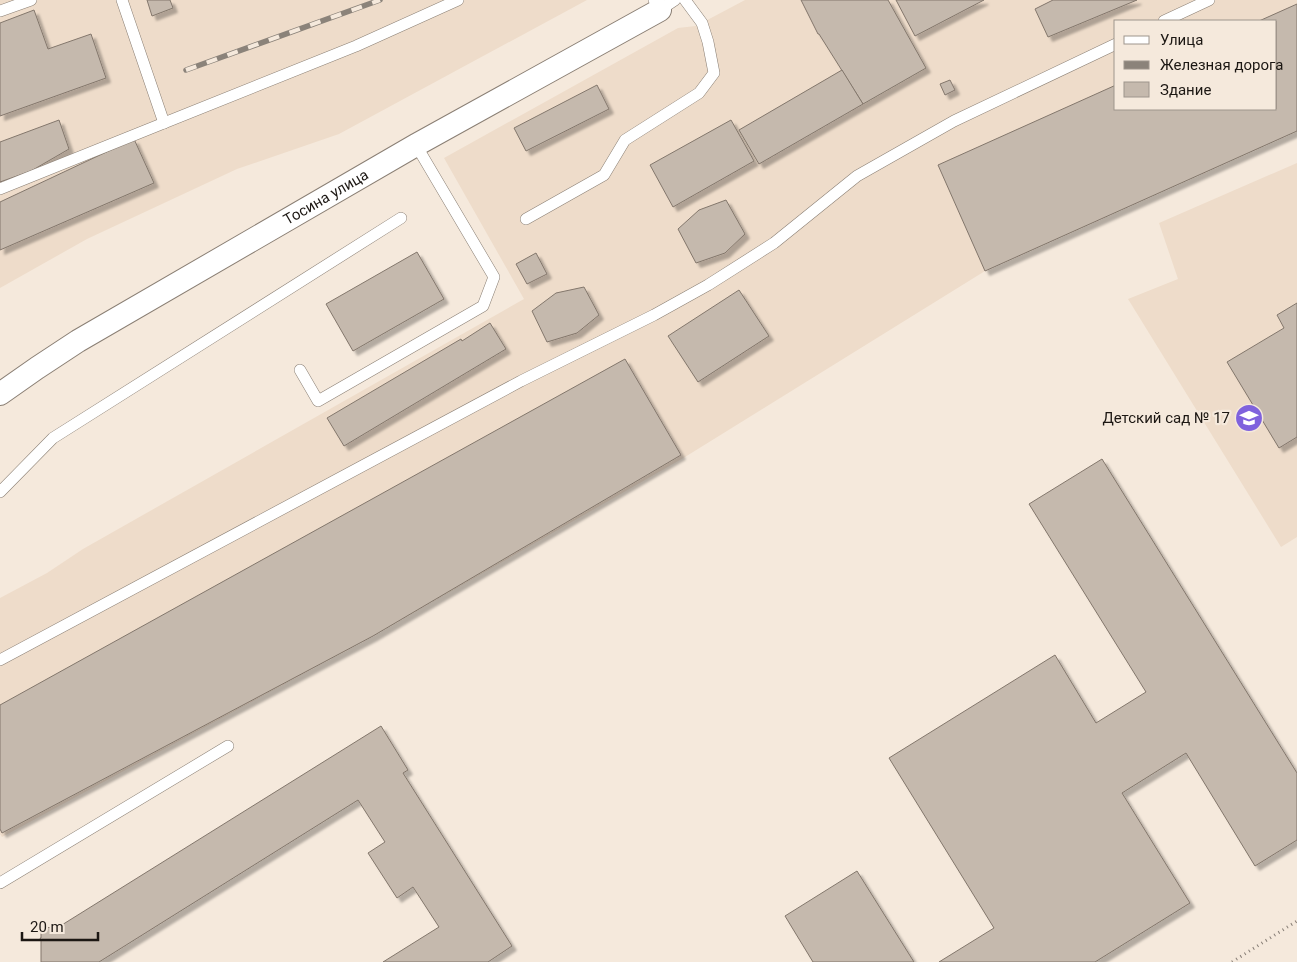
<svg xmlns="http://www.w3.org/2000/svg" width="1297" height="962" viewBox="0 0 1297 962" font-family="Roboto,sans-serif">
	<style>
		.built { fill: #eedcca; fill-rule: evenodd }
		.building { fill: #c5b9ad; stroke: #83776c; filter: url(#shadow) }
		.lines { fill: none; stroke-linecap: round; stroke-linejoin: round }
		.lane-casing { stroke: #8a7f74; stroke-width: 12 }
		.street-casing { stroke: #8a7f74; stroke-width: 24 }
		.path { stroke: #867d75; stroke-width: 3; stroke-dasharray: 1 4; stroke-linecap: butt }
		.lane { stroke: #fff; stroke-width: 11 }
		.street { stroke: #fff; stroke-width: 22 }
		.rail-casing { stroke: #8b837a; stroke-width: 5.5 }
		.rail { stroke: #f5e9dc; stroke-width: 4; stroke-dasharray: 11; stroke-linecap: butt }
		.labels { text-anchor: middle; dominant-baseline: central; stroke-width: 4.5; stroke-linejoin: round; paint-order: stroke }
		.street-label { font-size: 15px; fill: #1c1713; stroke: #f5e9dc }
		.poi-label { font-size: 15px; fill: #1c1713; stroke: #f5e9dc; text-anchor: end }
	</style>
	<defs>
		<filter id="shadow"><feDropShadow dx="4.5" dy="4.5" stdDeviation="1" flood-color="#0004"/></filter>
	</defs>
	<rect width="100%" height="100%" fill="#f5e9dc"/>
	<g class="built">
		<path d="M 0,0 L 587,0 L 339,134 L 237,169 L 87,239 L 0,288 Z"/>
		<path d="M 745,0 L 1297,0 L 1297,131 L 985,271 L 685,457 L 373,636 L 2,837 L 0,834 L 0,598 L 47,573 L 83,549 L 524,299 L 444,158 L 678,28 L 696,26 ZM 1116,21 L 1276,21 L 1276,109 L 1116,109 Z"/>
		<path d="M 1297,163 L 1297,537 L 1281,547 L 1128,299 L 1178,279 L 1159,223 Z"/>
	</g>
	<g class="building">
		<path d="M 147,0 L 170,0 L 173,8 L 152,16 Z"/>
		<path d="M 801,0 L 888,0 L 926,68 L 863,104 L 819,34 L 818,34 Z"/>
		<path d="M 896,0 L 984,0 L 915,36 Z"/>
		<path d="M 1053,0 L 1137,0 L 1048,37 L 1035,9 Z"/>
		<path d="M 1297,4 L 1297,131 L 985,271 L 938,165 L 1116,85 L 1116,109 L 1276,109 L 1276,21 L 1259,21 Z"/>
		<path d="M 34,10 L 48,49 L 91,34 L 106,78 L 0,116 L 0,23 Z"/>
		<path d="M 842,70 L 863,104 L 759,164 L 739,130 Z"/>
		<path d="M 950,80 L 955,90 L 945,95 L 940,84 Z"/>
		<path d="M 597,85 L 609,109 L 526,151 L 514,128 Z"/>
		<path d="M 59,120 L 69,149 L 31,171 L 0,182 L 0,142 Z"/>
		<path d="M 731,120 L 754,161 L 673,207 L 650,165 Z"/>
		<path d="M 134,139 L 154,183 L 0,250 L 0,202 Z"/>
		<path d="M 726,200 L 745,234 L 725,253 L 696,263 L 678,229 L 699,210 Z"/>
		<path d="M 417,252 L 444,299 L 353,351 L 326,304 Z"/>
		<path d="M 536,253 L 547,274 L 527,284 L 516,264 Z"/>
		<path d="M 584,287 L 599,315 L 577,333 L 547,342 L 532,311 L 556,293 Z"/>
		<path d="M 739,290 L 769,336 L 698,382 L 668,336 Z"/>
		<path d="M 1297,303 L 1297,437 L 1279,448 L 1227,362 L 1284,328 L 1277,315 Z"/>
		<path d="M 490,323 L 506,349 L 344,446 L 327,418 L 461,339 L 462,341 Z"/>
		<path d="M 625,359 L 681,455 L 373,636 L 2,833 L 0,829 L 0,705 Z"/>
		<path d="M 1102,459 L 1297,773 L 1297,840 L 1255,866 L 1186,753 L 1122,793 L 1190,903 L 1095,962 L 939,962 L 994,928 L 889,758 L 1055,655 L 1096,723 L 1146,692 L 1029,504 Z"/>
		<path d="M 381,726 L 408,770 L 403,773 L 512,946 L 488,962 L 383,962 L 439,927 L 413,887 L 397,898 L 368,853 L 385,842 L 358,800 L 99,962 L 41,962 L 41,940 L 40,938 L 41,938 L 41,927 L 57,928 Z"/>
		<path d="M 857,871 L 914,962 L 813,962 L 785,916 Z"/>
	</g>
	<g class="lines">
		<g class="lane-casing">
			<g id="lane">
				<path d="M 122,0 L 164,123 L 356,46 L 458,0"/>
				<path d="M 654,0 L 660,10 L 675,0"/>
				<path d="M 0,11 L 31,0"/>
				<path d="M 1164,21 L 1209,0"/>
				<path d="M 0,189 L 164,123"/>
				<path d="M 526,219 L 604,175 L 625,140 L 699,93 L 714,73 L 708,42 L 702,23 L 685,0"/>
				<path d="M 300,370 L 318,401 L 483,306 L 494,277 L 416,145"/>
				<path d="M 0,492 L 53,438 L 401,218"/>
				<path d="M 0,660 L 521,381 L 654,315 L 708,285 L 774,243 L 857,176 L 954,121 L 1116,44"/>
				<path d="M 0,883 L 228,746"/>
			</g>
		</g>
		<g class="street-casing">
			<g id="street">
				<path id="s1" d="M 0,394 L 37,368 L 78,341 L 416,145 L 660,10"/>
			</g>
		</g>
		<path class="path" d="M 1232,962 L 1297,921"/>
		<use href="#lane" class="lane"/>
		<use href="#street" class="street"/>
		<g class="rail-casing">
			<path id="rail" d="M 186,70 L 380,0"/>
		</g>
		<use href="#rail" class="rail"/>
	</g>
	<defs>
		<g id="school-disc" transform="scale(1.4375)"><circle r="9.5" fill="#7f62dd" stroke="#f5e9dc"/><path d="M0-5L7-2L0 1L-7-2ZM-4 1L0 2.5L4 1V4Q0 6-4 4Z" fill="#fff"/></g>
	</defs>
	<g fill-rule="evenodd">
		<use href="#school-disc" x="1249" y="418"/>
	</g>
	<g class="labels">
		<g class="street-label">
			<text stroke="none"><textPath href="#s1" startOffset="381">Тосина улица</textPath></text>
		</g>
		<g class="poi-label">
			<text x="1230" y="418">Детский сад № 17</text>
		</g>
	</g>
	<rect x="1114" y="20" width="162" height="90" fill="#f5e9dc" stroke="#9e958c"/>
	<rect x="1124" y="36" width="25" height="8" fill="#ffffff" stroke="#9e958c"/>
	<text x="1160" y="45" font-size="15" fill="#1c1713">Улица</text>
	<rect x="1124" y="61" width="25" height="8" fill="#8b837a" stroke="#9e958c"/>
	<text x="1160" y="70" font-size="15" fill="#1c1713">Железная дорога</text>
	<rect x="1124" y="82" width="25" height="15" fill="#c5b9ad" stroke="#9e958c"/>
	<text x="1160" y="95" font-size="15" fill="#1c1713">Здание</text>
	<path d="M22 932v8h76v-8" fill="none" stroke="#1c1713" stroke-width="2.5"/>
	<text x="30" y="932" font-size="15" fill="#1c1713" stroke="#f5e9dc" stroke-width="4" paint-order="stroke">20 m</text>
</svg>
